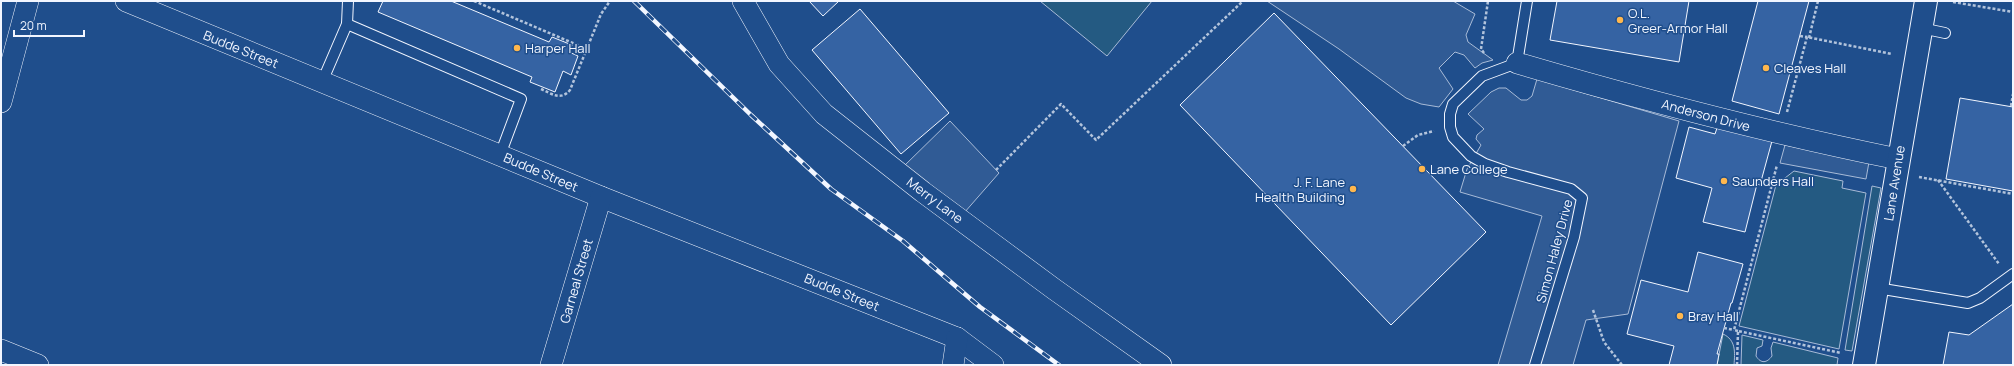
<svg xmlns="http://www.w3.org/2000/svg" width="2014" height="366" viewBox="0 0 2014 366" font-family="Manrope,sans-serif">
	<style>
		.green { fill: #245a82; stroke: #a8bbd7 }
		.parking { fill: #305b95; stroke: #a8bbd7 }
		.building { fill: #3563a3; stroke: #f2f6ff }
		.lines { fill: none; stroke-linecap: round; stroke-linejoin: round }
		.lane-casing { stroke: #f2f6ff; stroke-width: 12 }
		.street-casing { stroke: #f2f6ff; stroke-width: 22 }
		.secondary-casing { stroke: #f2f6ff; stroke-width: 24 }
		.path { stroke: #b3c4dc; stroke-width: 2.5; stroke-dasharray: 3 2; stroke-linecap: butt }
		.lane { stroke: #1f4e8c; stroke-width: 10 }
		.street { stroke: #1f4e8c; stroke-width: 21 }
		.secondary { stroke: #1f4e8c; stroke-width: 22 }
		.rail-casing { stroke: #f2f6ff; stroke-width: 4.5 }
		.rail { stroke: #1f4e8c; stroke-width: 3; stroke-dasharray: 9; stroke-linecap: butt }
		.poi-dot { fill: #ffb74d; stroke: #1f4e8c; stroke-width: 1.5 }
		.labels { text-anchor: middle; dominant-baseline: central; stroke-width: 3; stroke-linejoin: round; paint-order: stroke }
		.poi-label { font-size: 13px; fill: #f2f6ff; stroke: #1f4e8c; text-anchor: start }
		.street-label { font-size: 13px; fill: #f2f6ff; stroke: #1f4e8c }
	</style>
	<rect width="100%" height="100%" fill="#1f4e8c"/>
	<g class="green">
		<path d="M 1040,1 L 1152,1 L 1107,56 Z"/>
		<path d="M 1794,171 L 1843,181 L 1842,188 L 1866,193 L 1839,349 L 1739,326 L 1776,185 Z"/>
		<path d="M 1872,186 L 1881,188 L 1852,351 L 1845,350 Z"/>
		<path d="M 1723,334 C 1736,340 1735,352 1734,365 L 1717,365 Z"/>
		<path d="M 1742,335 L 1763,340 L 1762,346 L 1757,348 L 1756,356 C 1761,364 1767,363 1772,356 L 1771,348 L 1773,342 L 1838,358 L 1837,365 L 1741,365 Z"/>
	</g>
	<g class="parking">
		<path d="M 1267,1 L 1453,1 L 1475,14 L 1466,35 L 1468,42 L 1493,60 L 1482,63 L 1475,68 L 1464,55 L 1455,52 L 1439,68 L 1453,89 L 1439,107 L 1421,104 L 1406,98 L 1339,49 Z"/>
		<path d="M 1537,79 L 1679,121 L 1628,314 L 1586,320 L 1573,365 L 1498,365 L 1542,216 L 1460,192 L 1467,169 L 1481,145 L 1476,139 L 1477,135 L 1484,129 L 1468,114 L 1491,92 L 1499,88 L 1506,88 L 1521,100 L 1527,100 L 1532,96 Z"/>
		<path d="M 950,121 L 999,173 L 964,213 L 904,166 Z"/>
		<path d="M 1785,145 L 1869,162 L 1866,179 L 1780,163 Z"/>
	</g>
	<g class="building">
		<path d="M 383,1 L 451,1 L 549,42 L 552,37 L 572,45 L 569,52 L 578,56 L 571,75 L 563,71 L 555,92 L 530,82 L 532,77 L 378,12 Z"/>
		<path d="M 809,1 L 839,1 L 823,16 Z"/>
		<path d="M 1557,1 L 1689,1 L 1679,62 L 1550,40 Z"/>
		<path d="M 1758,1 L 1809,1 L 1779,114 L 1732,101 Z"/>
		<path d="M 860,9 L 949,113 L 901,154 L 812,50 Z"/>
		<path d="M 1274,13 L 1486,232 L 1391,325 L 1180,105 Z"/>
		<path d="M 1960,98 L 2013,107 L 2013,191 L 1946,179 Z"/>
		<path d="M 1689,127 L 1715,134 L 1717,128 L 1772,141 L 1760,185 L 1757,184 L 1745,232 L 1703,222 L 1712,188 L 1676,178 Z"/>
		<path d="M 1698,252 L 1743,264 L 1732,303 L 1731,303 L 1717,354 L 1719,354 L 1717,365 L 1669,365 L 1674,346 L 1627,334 L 1641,280 L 1688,292 Z"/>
		<path d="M 2013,304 L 2013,365 L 1943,365 L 1949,332 L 1969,335 Z"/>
	</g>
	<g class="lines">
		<g class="lane-casing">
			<g id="lane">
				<path d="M 1527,1 L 1517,63 L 1482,76 L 1453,104 L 1450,114 L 1450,127 L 1453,137 L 1471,156 L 1485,164 L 1508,172 L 1571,189 L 1582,198 L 1574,237 L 1535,365"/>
				<path d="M 347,24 L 348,1"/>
				<path d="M 1921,28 L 1945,33"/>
				<path d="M 322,82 L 347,24 L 521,99 L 500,155"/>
				<path d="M 1877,288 L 1968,303 L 1980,298 L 2013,274"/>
			</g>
		</g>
		<g class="street-casing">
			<g id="street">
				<path d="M 126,1 L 601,197 L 957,338 L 993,365"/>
				<path d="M 743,1 L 779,64 L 824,114 L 923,192 L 1054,289 L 1161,365"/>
				<path d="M 1517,63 C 1643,100 1769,133 1898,159"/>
				<path d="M 1,102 L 28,1"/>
				<path d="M 1,350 L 38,365"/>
				<path d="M 551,365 L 601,197"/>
				<path d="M 953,365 L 957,338"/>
			</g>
		</g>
		<g class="secondary-casing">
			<path id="secondary" d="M 1864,365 L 1926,1"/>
		</g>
		<g class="path">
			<path d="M 474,1 L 587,49"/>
			<path d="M 1953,2 L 2013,12"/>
			<path d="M 1800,36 L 1807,37"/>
			<path d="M 1809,38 L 1818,1"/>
			<path d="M 1484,53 L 1481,49 L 1488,1"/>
			<path d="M 541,89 C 552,94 561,101 570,90 L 601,14 L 610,1"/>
			<path d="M 2011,106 L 2013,94"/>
			<path d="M 1787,112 L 1807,37 L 1892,54"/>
			<path d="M 1403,146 L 1418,135 L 1434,131"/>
			<path d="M 996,170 L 1061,104 L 1096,140 L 1243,1"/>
			<path d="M 1919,177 L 2013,194"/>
			<path d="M 1938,180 L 1999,264"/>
			<path d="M 1593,310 L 1604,342 L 1622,365"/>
			<path d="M 1724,328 L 1734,330"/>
			<path d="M 1738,331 L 1734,330 L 1777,165"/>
			<path d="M 1737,365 L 1738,331 L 1841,353"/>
		</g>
		<use href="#lane" class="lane"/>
		<use href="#street" class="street"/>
		<use href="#secondary" class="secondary"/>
		<g class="rail-casing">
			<path id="rail" d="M 634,1 L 751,115 L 831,189 L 903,241 L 980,307 L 1059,365"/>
		</g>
		<use href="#rail" class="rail"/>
	</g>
	<g class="poi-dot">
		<circle cx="1620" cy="20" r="4"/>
		<circle cx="517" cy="48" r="4"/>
		<circle cx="1766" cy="68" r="4"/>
		<circle cx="1422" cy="169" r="4"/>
		<circle cx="1724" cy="181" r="4"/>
		<circle cx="1353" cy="189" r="4"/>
		<circle cx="1680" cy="316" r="4"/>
	</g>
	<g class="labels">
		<g class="poi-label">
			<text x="1628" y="13">O.L.<tspan x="1628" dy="15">Greer-Armor Hall</tspan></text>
			<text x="525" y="48">Harper Hall</text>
			<text x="1774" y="68">Cleaves Hall</text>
			<text x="1430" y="169">Lane College</text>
			<text x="1732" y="181">Saunders Hall</text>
			<text x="1345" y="182" text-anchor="end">J. F. Lane<tspan x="1345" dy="15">Health Building</tspan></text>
			<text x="1688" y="316">Bray Hall</text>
		</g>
		<g class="street-label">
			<text transform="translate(241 49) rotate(22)">Budde Street</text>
			<text transform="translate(1706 115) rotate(15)">Anderson Drive</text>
			<text transform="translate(541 172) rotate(23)">Budde Street</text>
			<text transform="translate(1894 183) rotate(-81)">Lane Avenue</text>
			<text transform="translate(935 200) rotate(37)">Merry Lane</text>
			<text transform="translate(1554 251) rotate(-75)">Simon Haley Drive</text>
			<text transform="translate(576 281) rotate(-74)">Garneal Street</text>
			<text transform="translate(842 292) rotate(22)">Budde Street</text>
		</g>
	</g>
	<rect width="2014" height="366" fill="none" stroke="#f2f6ff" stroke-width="4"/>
	<path d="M14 30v6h70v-6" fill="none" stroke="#f2f6ff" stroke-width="2"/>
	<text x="20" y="30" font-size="12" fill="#f2f6ff" stroke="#1f4e8c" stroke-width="3" paint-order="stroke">20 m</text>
</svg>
